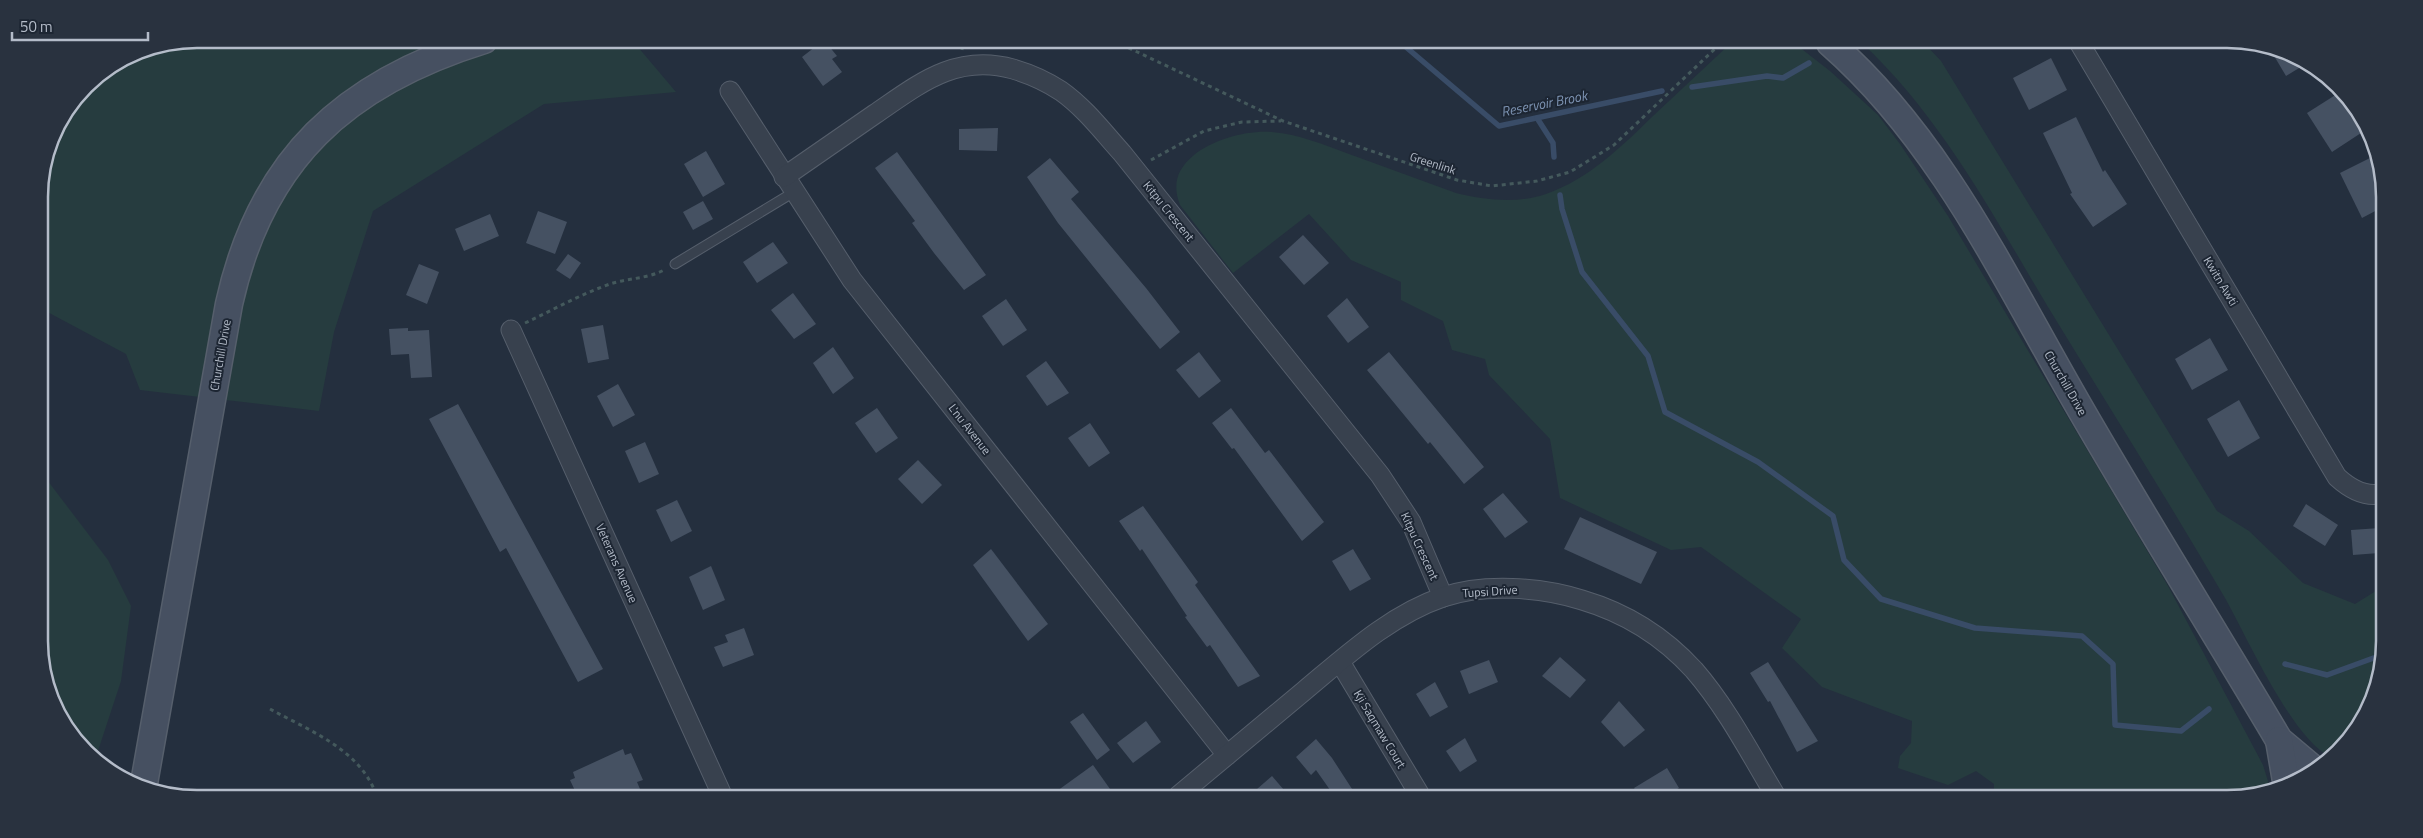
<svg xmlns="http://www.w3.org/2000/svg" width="2423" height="838" viewBox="0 0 2423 838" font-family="'Titillium Web',sans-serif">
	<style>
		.green { fill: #263c3f }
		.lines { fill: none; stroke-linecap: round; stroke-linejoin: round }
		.stream { stroke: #394c67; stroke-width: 5.5 }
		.building { fill: #455162 }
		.service-casing { stroke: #565f6c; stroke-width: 11 }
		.minor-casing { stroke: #565f6c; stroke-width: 21 }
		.secondary-casing { stroke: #565f6c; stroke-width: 29 }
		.path { stroke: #44595c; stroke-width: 3; stroke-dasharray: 4 4; stroke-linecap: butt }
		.service { stroke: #38414e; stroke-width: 9 }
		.minor { stroke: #38414e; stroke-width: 19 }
		.secondary { stroke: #465061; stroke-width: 26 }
		.labels { text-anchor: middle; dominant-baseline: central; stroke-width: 4; stroke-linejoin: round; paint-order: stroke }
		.street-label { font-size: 12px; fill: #b4bcc9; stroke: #1d2633 }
		.water-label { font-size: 14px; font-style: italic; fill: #7c92b1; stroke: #1d2633 }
		.rim { fill: none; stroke: #b4bcc9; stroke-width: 2.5 }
	</style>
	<rect width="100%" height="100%" fill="#242f3e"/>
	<g class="green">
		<path d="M 196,39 L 632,40 L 676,92 L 544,104 L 373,211 L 334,332 L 319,411 L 140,390 L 126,354 L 40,308 L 39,186 L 51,136 L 85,85 L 136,51 Z"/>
		<path d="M 1731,43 L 1794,43 L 1830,71 L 1878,115 L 1900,144 L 1948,216 L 2168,586 L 2263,765 L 2271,791 L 2237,799 L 1994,798 L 1994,784 L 1976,771 L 1948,785 L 1898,768 L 1900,756 L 1911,743 L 1912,721 L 1822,687 L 1782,648 L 1801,619 L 1701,547 L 1671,550 L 1560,498 L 1550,439 L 1489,375 L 1485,359 L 1452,350 L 1443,321 L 1401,300 L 1401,282 L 1351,260 L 1309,214 L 1233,273 L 1180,205 C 1172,184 1177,169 1194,155 C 1214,139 1247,130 1272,132 C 1299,134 1324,145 1349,154 C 1385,167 1420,180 1456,193 C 1484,200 1518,204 1546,194 C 1589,179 1621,147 1653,116 C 1679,92 1705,67 1731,43 Z"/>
		<path d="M 1862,43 L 1924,43 L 1941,61 L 2217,511 L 2249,531 L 2303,583 L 2355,604 L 2379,589 L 2379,683 L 2358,730 L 2331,757 C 2292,739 2247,637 2225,598 C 2168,500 2107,404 2048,307 C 1993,215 1941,117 1862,43 Z"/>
		<path d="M 41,472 L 108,560 L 131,606 L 121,681 L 95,760 L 78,746 L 42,672 Z"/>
	</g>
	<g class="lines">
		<g class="stream">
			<path d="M 1400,42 L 1499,126 L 1662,91"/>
			<path d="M 1692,87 L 1767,76 L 1783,78 L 1809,63"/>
			<path d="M 1537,118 L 1553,143 L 1554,157"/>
			<path d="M 1560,195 L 1562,209 L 1582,272 L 1648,356 L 1665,412 L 1758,462 L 1833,516 L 1844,560 L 1881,599 L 1975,628 L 2082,636 L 2113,664 L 2115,725 L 2181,731 L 2209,709"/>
			<path d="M 2285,664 L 2327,675 L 2379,656"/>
		</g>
	</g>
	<g class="building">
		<path d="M 824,40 L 837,56 L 832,59 L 842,72 L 823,86 L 802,57 Z"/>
		<path d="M 2267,44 L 2306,60 L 2309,62 L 2286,76 Z"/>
		<path d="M 2051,58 L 2067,90 L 2029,110 L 2013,78 Z"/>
		<path d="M 2337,94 L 2361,133 L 2332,152 L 2307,113 Z"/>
		<path d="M 2076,117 L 2103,172 L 2105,170 L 2127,204 L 2093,227 L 2070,194 L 2072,193 L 2043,133 Z"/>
		<path d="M 998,128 L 997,151 L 959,150 L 959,129 Z"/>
		<path d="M 706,151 L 725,184 L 703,197 L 684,164 Z"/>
		<path d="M 897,152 L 986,275 L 964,290 L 934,253 L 912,223 L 915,221 L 875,168 Z"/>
		<path d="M 2374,156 L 2381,172 L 2381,208 L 2362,218 L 2340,173 Z"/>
		<path d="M 1050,158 L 1079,192 L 1071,199 L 1146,288 L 1180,332 L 1160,349 L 1058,223 L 1027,177 Z"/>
		<path d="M 703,201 L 713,219 L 693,230 L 683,212 Z"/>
		<path d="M 538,211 L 567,222 L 555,254 L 526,243 Z"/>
		<path d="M 490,214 L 499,236 L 464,251 L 455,229 Z"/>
		<path d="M 1303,235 L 1329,263 L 1304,285 L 1279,257 Z"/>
		<path d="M 773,242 L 788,263 L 757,283 L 743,262 Z"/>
		<path d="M 568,254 L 581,263 L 570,279 L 556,270 Z"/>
		<path d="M 419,264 L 439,272 L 427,304 L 406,295 Z"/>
		<path d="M 793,293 L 816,324 L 794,339 L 771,310 Z"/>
		<path d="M 1347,298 L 1369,327 L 1348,343 L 1327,316 Z"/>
		<path d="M 1006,299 L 1027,330 L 1003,346 L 982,316 Z"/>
		<path d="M 603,325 L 609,359 L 588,363 L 581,329 Z"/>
		<path d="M 408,328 L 408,331 L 429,330 L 432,377 L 411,378 L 409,354 L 391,355 L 389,329 Z"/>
		<path d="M 2210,338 L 2228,370 L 2192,390 L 2175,359 Z"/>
		<path d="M 833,347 L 854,378 L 833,394 L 813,363 Z"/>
		<path d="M 1199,352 L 1221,381 L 1199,398 L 1176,370 Z"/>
		<path d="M 1389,352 L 1484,467 L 1464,484 L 1430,442 L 1428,444 L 1367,370 Z"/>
		<path d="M 1046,361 L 1069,393 L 1047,406 L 1026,376 Z"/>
		<path d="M 618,384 L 635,415 L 613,427 L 597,396 Z"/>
		<path d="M 2239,400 L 2260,438 L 2228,457 L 2207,419 Z"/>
		<path d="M 458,404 L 603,669 L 578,682 L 506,548 L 500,552 L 429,419 Z"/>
		<path d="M 877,408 L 898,438 L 876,453 L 855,423 Z"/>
		<path d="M 1231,408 L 1265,453 L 1269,450 L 1324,522 L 1302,541 L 1234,448 L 1232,449 L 1212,423 Z"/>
		<path d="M 1090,423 L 1110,453 L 1089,467 L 1068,438 Z"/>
		<path d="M 645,442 L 659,474 L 639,483 L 625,451 Z"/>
		<path d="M 918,460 L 942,485 L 922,504 L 898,479 Z"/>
		<path d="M 1503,493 L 1528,522 L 1505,538 L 1483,509 Z"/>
		<path d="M 677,500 L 692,531 L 671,542 L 656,510 Z"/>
		<path d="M 2306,504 L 2338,525 L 2325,546 L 2293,526 Z"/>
		<path d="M 1143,506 L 1198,582 L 1195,585 L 1260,676 L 1238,687 L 1210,645 L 1207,647 L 1185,617 L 1187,616 L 1142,549 L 1140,551 L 1119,521 Z"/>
		<path d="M 1580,517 L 1657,552 L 1641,584 L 1564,549 Z"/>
		<path d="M 2380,528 L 2379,553 L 2353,555 L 2351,530 Z"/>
		<path d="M 991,549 L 1048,624 L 1028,641 L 973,565 Z"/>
		<path d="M 1353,549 L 1371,579 L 1350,591 L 1332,561 Z"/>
		<path d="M 711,566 L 725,600 L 703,610 L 689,577 Z"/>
		<path d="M 744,628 L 754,655 L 723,667 L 714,647 L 728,642 L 725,635 Z"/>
		<path d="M 1560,657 L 1586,680 L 1570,698 L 1542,676 Z"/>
		<path d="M 1489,660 L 1498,682 L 1469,694 L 1460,671 Z"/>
		<path d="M 1768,662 L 1818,741 L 1797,752 L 1770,701 L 1768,702 L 1750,673 Z"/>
		<path d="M 1435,682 L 1448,707 L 1430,717 L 1416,694 Z"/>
		<path d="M 1619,701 L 1645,730 L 1624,747 L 1601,722 Z"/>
		<path d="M 1083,713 L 1110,750 L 1097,760 L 1070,722 Z"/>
		<path d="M 1146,721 L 1161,742 L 1133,763 L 1117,743 Z"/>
		<path d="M 1465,738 L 1477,761 L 1460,772 L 1446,751 Z"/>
		<path d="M 1316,739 L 1332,758 L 1354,792 L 1346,797 L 1335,797 L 1316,770 L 1311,775 L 1296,757 Z"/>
		<path d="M 623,749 L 625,755 L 631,753 L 643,780 L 637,782 L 640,789 L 626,795 L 577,795 L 570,780 L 575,778 L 573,772 Z"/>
		<path d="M 1093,765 L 1115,796 L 1050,796 Z"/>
		<path d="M 1667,768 L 1679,788 L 1663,798 L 1640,797 L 1634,788 Z"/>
		<path d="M 1272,776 L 1290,797 L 1249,796 Z"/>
	</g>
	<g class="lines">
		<g class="service-casing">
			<path id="service" d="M 675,264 L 794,192"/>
		</g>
		<g class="minor-casing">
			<g id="minor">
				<path d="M 2080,44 L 2337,477 C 2349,488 2363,497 2380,494"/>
				<path d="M 730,91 L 852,280 L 1227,755"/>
				<path d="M 784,177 C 814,156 845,135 875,114 C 919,84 956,53 1013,69 C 1030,74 1046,81 1061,91 C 1085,108 1103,132 1122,153 L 1380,475 L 1411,522 L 1443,597"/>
				<path d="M 511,330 L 722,795"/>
				<path d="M 1340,662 L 1421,797"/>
				<path d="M 1178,796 C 1220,761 1262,726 1304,691 C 1346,656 1390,615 1443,597 C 1484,583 1541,587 1582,600 C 1626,613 1663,636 1694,670 C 1727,708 1751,755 1777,798"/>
			</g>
		</g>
		<g class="secondary-casing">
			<g id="secondary">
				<path d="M 1830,43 C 1941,140 2004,277 2077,403 C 2142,516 2212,627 2279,740 L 2316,771"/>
				<path d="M 2279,740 L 2287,787"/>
				<path d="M 143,789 L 229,304 C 261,159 345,83 484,40"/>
			</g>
		</g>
		<g class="path">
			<path d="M 1114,41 L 1283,121 L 1457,180 L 1492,186 L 1537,181 L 1570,172 L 1614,145 L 1721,43"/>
			<path d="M 962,50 L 963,41"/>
			<path d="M 1151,160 L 1204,131 L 1242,122 L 1281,121"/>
			<path d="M 525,323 C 553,310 581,294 610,284 C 628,278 648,279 666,269"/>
			<path d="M 270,709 C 310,731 359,749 376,794"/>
		</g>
		<use href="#service" class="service"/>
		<use href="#minor" class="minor"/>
		<use href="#secondary" class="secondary"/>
	</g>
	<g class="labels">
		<g class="street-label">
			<text transform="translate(1433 163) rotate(18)">Greenlink</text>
			<text transform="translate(1169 211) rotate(51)">Kitpu Crescent</text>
			<text transform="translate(2221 281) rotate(59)">Kwitn Awti</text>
			<text transform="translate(220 355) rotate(-80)">Churchill Drive</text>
			<text transform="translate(2066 383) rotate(60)">Churchill Drive</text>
			<text transform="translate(970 429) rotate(52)">L'nu Avenue</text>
			<text transform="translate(1420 546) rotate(65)">Kitpu Crescent</text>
			<text transform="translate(617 563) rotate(66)">Veterans Avenue</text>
			<text transform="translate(1490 591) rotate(-4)">Tupsi Drive</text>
			<text transform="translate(1380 729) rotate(59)">Kji Saqmaw Court</text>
		</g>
		<g class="water-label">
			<text transform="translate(1544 103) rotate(-11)">Reservoir Brook</text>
		</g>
	</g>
	<path d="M0 0H2423V838H0ZM197 48H2227A149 149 0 0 1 2376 197V641A149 149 0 0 1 2227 790H197A149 149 0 0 1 48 641V197A149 149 0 0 1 197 48Z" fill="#29323f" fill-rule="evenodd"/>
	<path class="rim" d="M197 48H2227A149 149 0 0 1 2376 197V641A149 149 0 0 1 2227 790H197A149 149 0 0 1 48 641V197A149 149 0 0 1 197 48Z"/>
	<path d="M12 32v8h136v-8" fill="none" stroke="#b4bcc9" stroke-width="2.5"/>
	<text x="20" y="32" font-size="15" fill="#b4bcc9" stroke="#1d2633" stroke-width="4" paint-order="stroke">50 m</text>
</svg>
